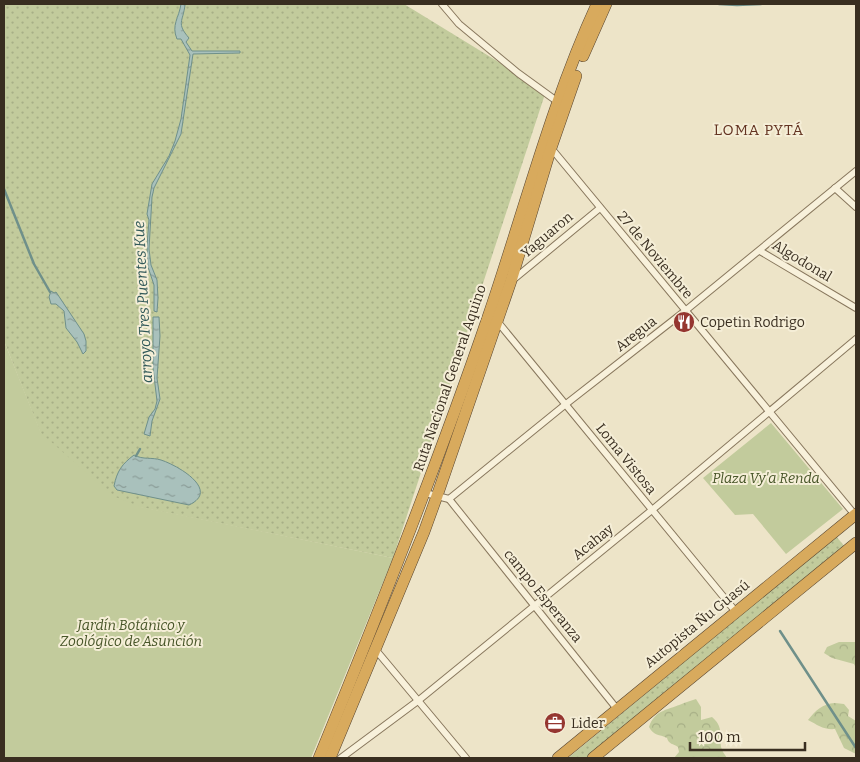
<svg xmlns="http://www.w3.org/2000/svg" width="860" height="762" viewBox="0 0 860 762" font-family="Bitter,serif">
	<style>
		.grass { fill: url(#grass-dots) }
		.forest { fill: url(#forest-crowns) }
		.green { fill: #c2cb9c }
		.water { fill: url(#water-ripples); stroke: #6f908a }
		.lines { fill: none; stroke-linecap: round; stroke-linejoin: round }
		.stream { stroke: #6f908a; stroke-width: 2.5 }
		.street-casing { stroke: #88775d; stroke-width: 8 }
		.highway-casing { stroke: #574531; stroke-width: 12 }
		.street { stroke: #f8f1db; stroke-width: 6 }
		.highway { stroke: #d8aa5d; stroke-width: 11 }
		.labels { text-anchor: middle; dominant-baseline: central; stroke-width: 4; stroke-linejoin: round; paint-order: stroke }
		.street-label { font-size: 14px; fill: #392e20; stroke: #f5eed7 }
		.poi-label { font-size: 14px; fill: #392e20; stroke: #f5eed7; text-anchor: start }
		.park-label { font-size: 14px; font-style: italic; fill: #475528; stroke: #f5eed7 }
		.neighbourhood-label { font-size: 15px; letter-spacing: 1px; fill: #643422; stroke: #f5eed7 }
		.water-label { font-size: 15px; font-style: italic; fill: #305858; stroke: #f5eed7 }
	</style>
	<defs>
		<pattern id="grass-dots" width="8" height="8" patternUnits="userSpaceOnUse" patternTransform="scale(1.25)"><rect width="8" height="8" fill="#c2cb9c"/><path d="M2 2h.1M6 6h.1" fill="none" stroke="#a7af86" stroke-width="1.8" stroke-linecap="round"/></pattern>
		<pattern id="forest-crowns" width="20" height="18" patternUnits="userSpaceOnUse" patternTransform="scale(1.25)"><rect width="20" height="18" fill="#c2cb9c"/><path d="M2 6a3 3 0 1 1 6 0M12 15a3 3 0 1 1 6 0" fill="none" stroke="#a7af86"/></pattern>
		<pattern id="water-ripples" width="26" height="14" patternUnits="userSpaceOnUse" patternTransform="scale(1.25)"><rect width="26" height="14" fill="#a9c1bc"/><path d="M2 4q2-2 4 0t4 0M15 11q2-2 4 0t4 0" fill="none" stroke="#8b9d98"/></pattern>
	</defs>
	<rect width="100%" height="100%" fill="#ede4c8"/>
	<g class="grass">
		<path d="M 4,4 L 404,4 L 546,91 L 393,558 L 64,492 L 4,341 Z"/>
		<path d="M 836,536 L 845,547 L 589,758 L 568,758 Z"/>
	</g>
	<g class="forest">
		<path d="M 839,642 L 856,642 L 856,668 L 854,664 L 832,658 L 824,653 L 827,647 Z"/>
		<path d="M 696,699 L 701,707 L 701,720 L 712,717 C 723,726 720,735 721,747 C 722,751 725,755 727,758 L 733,758 L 674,758 L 679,752 L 678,747 C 673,743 669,745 667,738 C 659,734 654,736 649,727 C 655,709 669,710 684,703 C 688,702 692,700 696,699 Z"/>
		<path d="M 835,703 L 844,704 L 849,710 L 848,716 L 856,721 L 856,754 L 844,748 L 835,729 C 823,730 818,725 808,720 C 816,710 822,704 835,703 Z"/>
	</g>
	<g class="green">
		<path d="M 4,341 L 41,433 L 113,496 L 141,507 L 393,558 L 311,758 L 4,758 Z"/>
		<path d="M 771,423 L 843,509 L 786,554 L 753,514 L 735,515 L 703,478 Z"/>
	</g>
	<g class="water">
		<path d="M 181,4 L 185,5 C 183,22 176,23 189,38 L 186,42 L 192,51 L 240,51 L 240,53 L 193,54 L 181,134 L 154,188 L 152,197 L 149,249 L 151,265 L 157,280 L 158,298 L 157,312 L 154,311 L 154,285 L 148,267 L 147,246 L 149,220 L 147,214 L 152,184 L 169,156 L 175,141 L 181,119 L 190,55 L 181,39 L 177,39 C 171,25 179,18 181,4 Z"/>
		<path d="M 51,291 L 54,293 L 56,292 L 84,334 L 86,341 L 86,351 L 83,354 L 77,342 L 66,328 L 64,311 L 56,304 L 51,304 L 49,297 Z"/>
		<path d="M 153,317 L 159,317 L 160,336 L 157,378 L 160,399 L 152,421 L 150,436 L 144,434 L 149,417 L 155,409 L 157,401 L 153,368 Z"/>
		<path d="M 134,455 C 143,460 152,457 161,460 C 177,465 221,490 189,505 L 117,490 L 114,486 C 117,471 122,464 134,455 Z"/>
	</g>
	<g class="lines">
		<g class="stream">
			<path d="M 719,4 L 737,5 L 761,4"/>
			<path d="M 4,189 L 34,264 L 50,292"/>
			<path d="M 136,456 L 140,449"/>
			<path d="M 780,631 L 856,748"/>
		</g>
		<g class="street-casing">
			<g id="street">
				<path d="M 442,4 L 459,24 L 518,73 L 558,102"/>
				<path d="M 551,148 L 855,515"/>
				<path d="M 835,188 L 856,207"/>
				<path d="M 760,251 L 856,308"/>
				<path d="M 514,279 L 600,208"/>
				<path d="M 497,321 L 736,612"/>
				<path d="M 425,493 L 449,499 L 566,404 L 685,311 L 856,171"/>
				<path d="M 449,499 L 617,709"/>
				<path d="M 375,649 L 466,758"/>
				<path d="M 341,758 L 419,700 L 652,510 L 856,339"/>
			</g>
		</g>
		<g class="highway-casing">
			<g id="highway">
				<path d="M 583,56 L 606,4"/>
				<path d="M 319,758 C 379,612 437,466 488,317 C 524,212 551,104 597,4"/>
				<path d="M 330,758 L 424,532 L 437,496 L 511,281 L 551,148 L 576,76"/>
				<path d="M 558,758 L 856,514"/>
				<path d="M 593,758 L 856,543"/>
			</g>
		</g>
		<use href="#street" class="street"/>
		<use href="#highway" class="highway"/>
	</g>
	<defs>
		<g id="restaurant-disc" transform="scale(1.125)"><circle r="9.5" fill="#953630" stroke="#f5eed7"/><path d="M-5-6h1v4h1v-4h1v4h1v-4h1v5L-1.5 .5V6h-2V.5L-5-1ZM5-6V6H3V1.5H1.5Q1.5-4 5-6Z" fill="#fff"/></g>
		<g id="office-disc" transform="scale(1.125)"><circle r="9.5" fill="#953630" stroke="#f5eed7"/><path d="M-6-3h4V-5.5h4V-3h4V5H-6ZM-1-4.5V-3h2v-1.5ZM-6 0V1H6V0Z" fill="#fff"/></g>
	</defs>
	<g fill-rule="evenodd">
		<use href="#restaurant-disc" x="684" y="322"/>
		<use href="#office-disc" x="555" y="723"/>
	</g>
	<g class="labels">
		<g class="street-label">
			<text transform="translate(547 235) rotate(-40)">Yaguaron</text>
			<text transform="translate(655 255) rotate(50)">27 de Noviembre</text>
			<text transform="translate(802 261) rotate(31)">Algodonal</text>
			<text transform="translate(636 334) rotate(-38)">Aregua</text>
			<text transform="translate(450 378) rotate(-71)">Ruta Nacional General Aquino</text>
			<text transform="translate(626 459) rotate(51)">Loma Vistosa</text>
			<text transform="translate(593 542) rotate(-39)">Acahay</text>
			<text transform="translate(543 596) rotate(51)">campo Esperanza</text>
			<text transform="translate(697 624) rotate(-39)">Autopista Ñu Guasú</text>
		</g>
		<g class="poi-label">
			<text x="700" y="322">Copetin Rodrigo</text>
			<text x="571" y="723">Lider</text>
		</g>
		<g class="park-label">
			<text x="766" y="478">Plaza Vy'a Renda</text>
			<text x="131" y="625">Jardín Botánico y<tspan x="131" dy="16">Zoológico de Asunción</tspan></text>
		</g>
		<g class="neighbourhood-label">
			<text x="759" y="130">LOMA PYTÁ</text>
		</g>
		<g class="water-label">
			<text transform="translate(143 302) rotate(-93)">arroyo Tres Puentes Kue</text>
		</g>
	</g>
	<rect width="860" height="762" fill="none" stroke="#392e20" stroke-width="10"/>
	<path d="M690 742v8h115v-8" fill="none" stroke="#392e20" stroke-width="2.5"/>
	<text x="698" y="742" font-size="15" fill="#392e20" stroke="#f5eed7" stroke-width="4" paint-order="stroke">100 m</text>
</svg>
